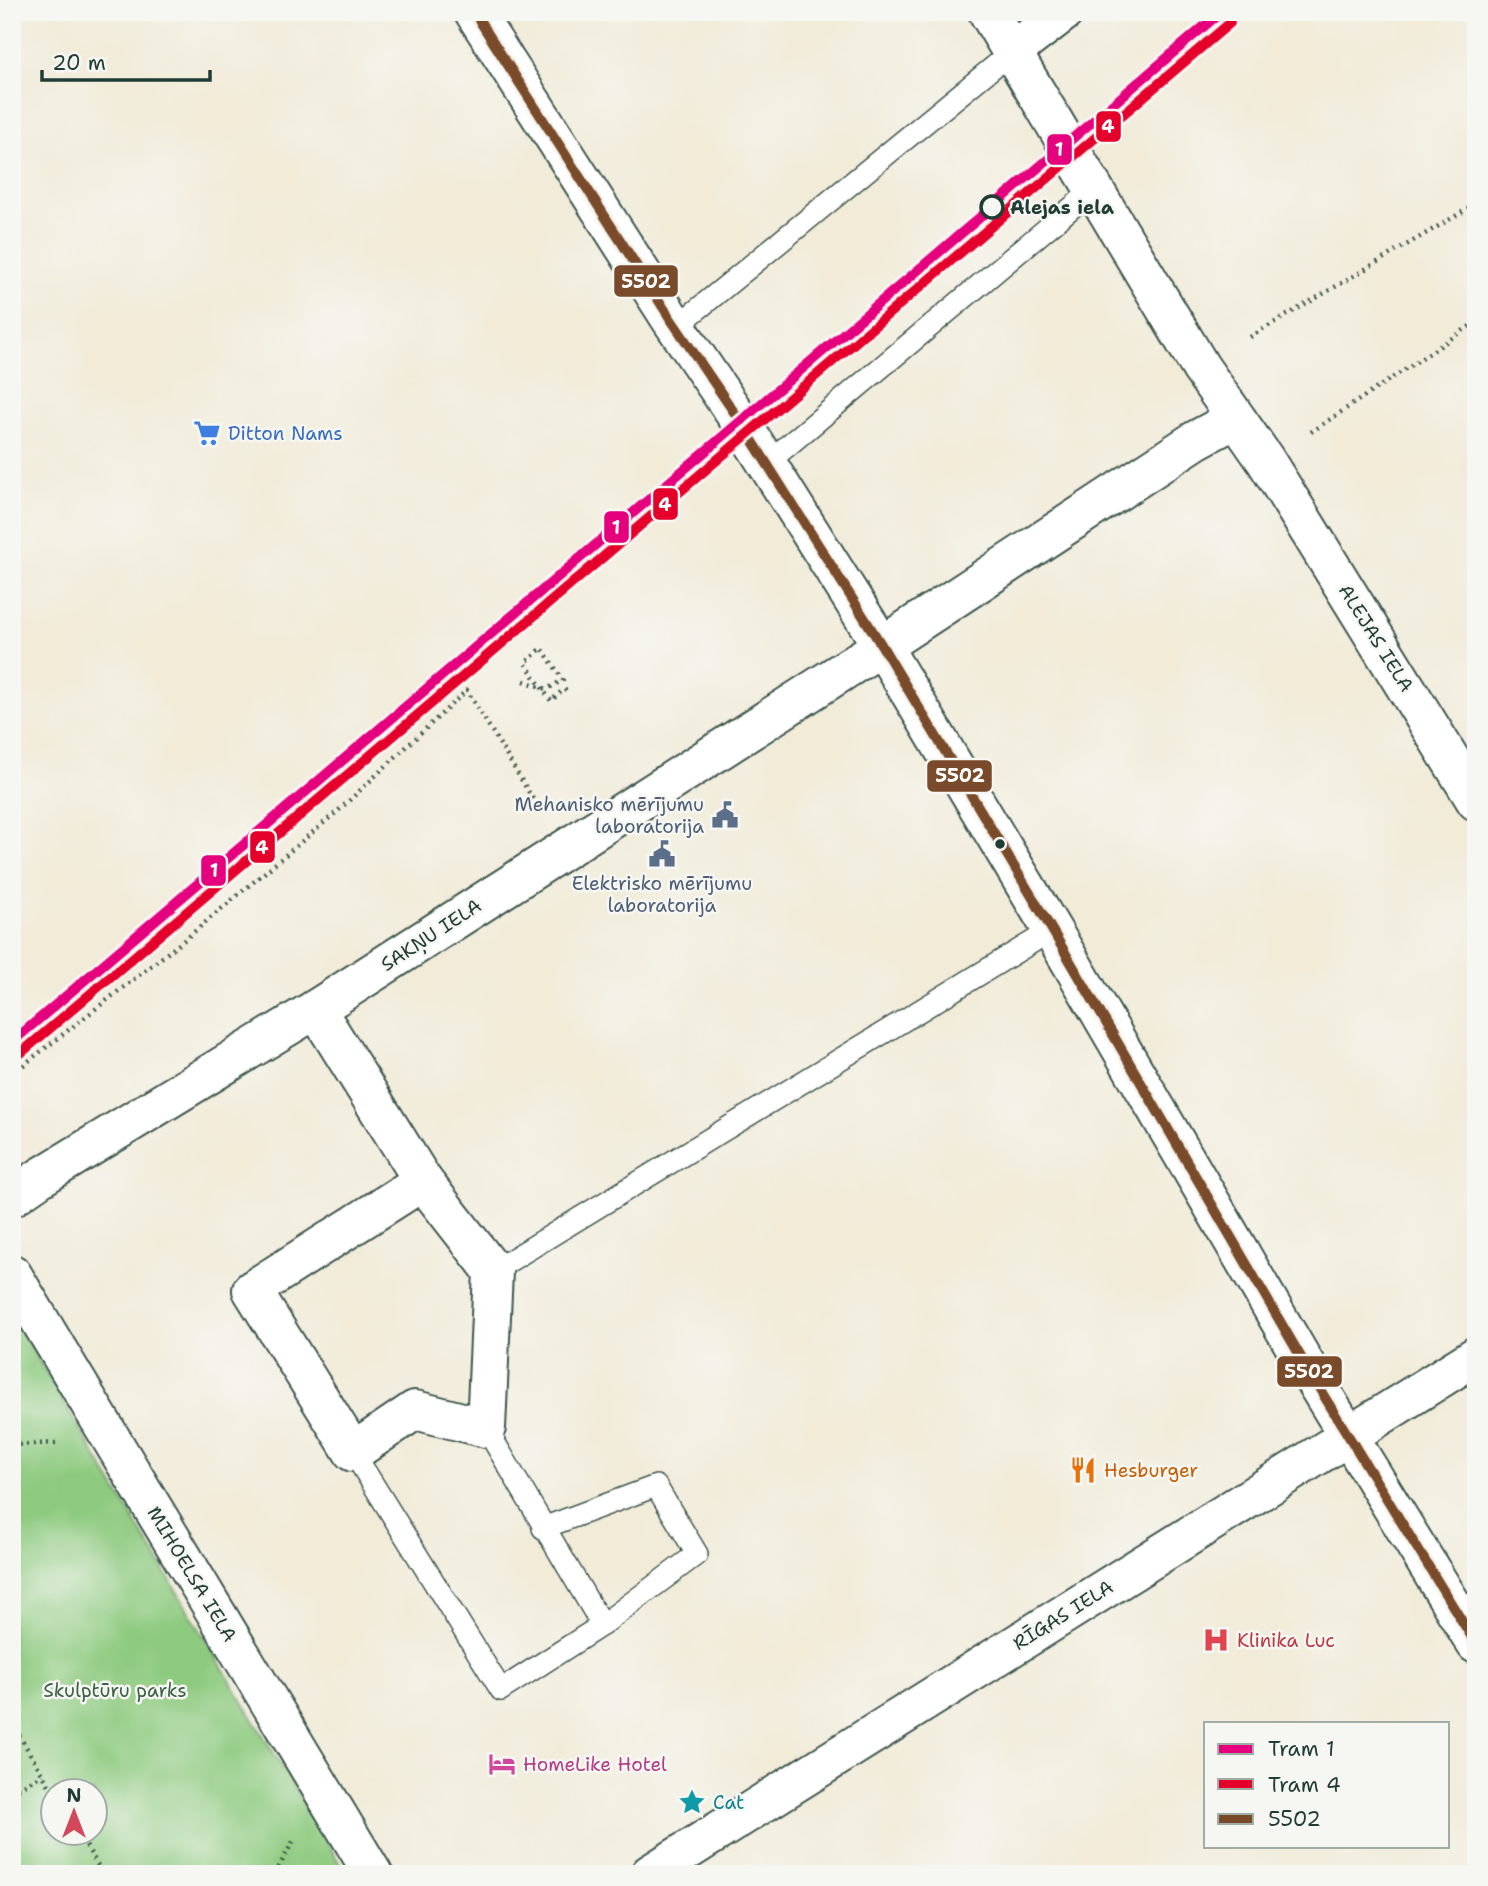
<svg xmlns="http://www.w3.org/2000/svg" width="1488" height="1886" viewBox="0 0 1488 1886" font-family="'Shantell Sans',sans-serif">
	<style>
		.green { fill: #8dca7f; stroke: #56845a; stroke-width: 2; fill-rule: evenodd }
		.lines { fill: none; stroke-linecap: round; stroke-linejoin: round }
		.lane-casing { stroke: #3e574d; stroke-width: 24 }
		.street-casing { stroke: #3e574d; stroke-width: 42 }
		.secondary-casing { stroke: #3e574d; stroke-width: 42 }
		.path { stroke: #3e574d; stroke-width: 4.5; stroke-dasharray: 2 5; stroke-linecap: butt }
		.lane { stroke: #fff; stroke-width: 21 }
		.street { stroke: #fff; stroke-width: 38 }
		.secondary { stroke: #fff; stroke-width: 38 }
		.bus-1-casing { stroke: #f6f6f2; stroke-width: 16 }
		.bus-1 { stroke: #7a4b2a; stroke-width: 10 }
		.tram-1-casing { stroke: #f6f6f2; stroke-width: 16 }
		.tram-2-casing { stroke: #f6f6f2; stroke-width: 16 }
		.tram-1 { stroke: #e5007d; stroke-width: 10 }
		.tram-2 { stroke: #e4002b; stroke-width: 10 }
		.stop-dot { fill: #f6f6f2; stroke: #1f3d34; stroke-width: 3.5 }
		.bus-dot { fill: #1f3d34; stroke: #f6f6f2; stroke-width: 2.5 }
		.labels { text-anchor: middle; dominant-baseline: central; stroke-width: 5; stroke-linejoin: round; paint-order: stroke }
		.stop-label { font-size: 19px; font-weight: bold; fill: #1f3d34; stroke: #f6f6f2; text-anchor: start }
		.shop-label { font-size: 19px; fill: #366cbe; stroke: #f6f6f2; text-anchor: start }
		.street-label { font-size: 19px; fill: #1f3d34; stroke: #f6f6f2 }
		.service-label { font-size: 19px; fill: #4e5e75; stroke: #f6f6f2; text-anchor: end }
		.food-label { font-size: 19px; fill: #c56008; stroke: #f6f6f2; text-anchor: start }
		.health-label { font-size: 19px; fill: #be3a42; stroke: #f6f6f2; text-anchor: start }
		.park-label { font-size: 19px; fill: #3a6047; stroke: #f6f6f2 }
		.hotel-label { font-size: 19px; fill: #b23c85; stroke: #f6f6f2; text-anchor: start }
		.culture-label { font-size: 19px; fill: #0d838f; stroke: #f6f6f2; text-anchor: start }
		.line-badge { stroke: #f6f6f2; stroke-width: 2.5 }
		.badge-label { font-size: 19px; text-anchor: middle; font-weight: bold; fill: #fff }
	</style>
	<rect width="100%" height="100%" fill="#f6f6f2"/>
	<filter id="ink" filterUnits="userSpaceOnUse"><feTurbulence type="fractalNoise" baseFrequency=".0143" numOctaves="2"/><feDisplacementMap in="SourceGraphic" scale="14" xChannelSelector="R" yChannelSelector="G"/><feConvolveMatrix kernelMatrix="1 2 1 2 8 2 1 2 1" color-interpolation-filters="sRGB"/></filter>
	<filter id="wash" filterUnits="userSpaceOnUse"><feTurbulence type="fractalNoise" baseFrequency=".00686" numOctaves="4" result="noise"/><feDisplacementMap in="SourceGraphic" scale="28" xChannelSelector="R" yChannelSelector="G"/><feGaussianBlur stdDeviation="1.57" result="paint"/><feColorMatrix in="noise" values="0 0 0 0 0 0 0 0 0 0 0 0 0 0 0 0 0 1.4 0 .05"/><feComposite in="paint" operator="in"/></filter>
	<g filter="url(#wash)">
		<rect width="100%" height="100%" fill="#f1ebd8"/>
		<path class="green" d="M 12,1316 L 346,1874 L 12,1874 ZM 52,1792 L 94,1792 L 94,1834 L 52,1834 Z"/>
	</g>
	<g filter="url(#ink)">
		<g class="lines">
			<g class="lane-casing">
				<g id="lane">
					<path d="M 676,327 L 1013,51"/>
					<path d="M 767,463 L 1094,189"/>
					<path d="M 493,1271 L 1052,930"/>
					<path d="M 353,1452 L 501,1690 L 602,1625 L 486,1428"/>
					<path d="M 543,1528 L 656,1486 L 697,1554 L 602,1625"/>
				</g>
			</g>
			<g class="street-casing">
				<g id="street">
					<path d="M 988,12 L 1201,368 L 1266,461 L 1476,801"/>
					<path d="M 1013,51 L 1064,12"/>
					<path d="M 316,1009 L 423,1181"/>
					<path d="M 423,1181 L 493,1271 L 486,1428 L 415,1410 L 353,1452 L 252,1290 Z"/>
					<path d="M 12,1197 L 41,1177 L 316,1009 L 882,646 L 1196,440 L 1235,419"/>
					<path d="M 12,1274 L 373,1874"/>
					<path d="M 650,1874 L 1476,1356"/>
				</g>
			</g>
			<g class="secondary-casing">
				<path id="secondary" d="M 474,12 L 670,318 L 740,421 L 882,646 L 1052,930 L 1316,1383 L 1476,1644"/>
			</g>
			<g class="path">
				<path d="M 1250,337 L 1476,204"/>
				<path d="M 1311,432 L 1476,322"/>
				<path d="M 524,681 L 547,689 L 563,680 L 542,648 L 525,663 L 551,701 L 564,689 L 569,694"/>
				<path d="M 12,1074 L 188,937 L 338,811 L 467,690 L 539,809"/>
				<path d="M 12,1445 L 57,1443"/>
				<path d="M 12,1723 L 53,1792"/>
				<path d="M 12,1792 L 43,1774"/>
				<path d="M 79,1834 L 103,1874"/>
				<path d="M 275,1874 L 295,1838"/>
			</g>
			<use href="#lane" class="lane"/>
			<use href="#street" class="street"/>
			<use href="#secondary" class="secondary"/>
			<g class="bus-1-casing">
				<path id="bus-1" d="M 474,12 L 670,318 L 740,421 L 882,646 L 1052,930 L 1316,1383 L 1476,1644"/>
			</g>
			<use href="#bus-1" class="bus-1"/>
			<g class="tram-1-casing">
				<path id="tram-1" d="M 12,1042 L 1221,12"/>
			</g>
			<g class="tram-2-casing">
				<path id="tram-2" d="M 21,1053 L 1230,23"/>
			</g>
			<use href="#tram-1" class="tram-1"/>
			<use href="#tram-2" class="tram-2"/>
		</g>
	</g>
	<defs>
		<g id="supermarket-bare" transform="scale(2.1)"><path d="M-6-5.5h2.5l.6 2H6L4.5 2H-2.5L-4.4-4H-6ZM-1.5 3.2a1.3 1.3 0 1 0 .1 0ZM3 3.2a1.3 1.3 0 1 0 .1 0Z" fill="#3f7fe0" stroke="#f6f6f2" stroke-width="2.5" paint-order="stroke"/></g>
		<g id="civic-bare" transform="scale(2.1)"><path d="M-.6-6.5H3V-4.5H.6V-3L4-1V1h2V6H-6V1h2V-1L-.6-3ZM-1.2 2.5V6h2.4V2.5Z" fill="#5c6f8a" stroke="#f6f6f2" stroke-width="2.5" paint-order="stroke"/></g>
		<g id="restaurant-bare" transform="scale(2.1)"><path d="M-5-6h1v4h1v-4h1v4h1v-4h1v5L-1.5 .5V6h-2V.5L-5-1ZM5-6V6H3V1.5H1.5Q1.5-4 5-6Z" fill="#e8710a" stroke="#f6f6f2" stroke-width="2.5" paint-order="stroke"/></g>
		<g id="hospital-bare" transform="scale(2.1)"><path d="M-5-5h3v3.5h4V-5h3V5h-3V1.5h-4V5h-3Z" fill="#e0444e" stroke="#f6f6f2" stroke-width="2.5" paint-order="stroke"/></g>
		<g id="hotel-bare" transform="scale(2.1)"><path d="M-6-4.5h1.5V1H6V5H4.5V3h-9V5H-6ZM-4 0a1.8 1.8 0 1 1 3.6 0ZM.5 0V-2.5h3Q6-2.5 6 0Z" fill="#d1479c" stroke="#f6f6f2" stroke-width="2.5" paint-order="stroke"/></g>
		<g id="sight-bare" transform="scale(2.1)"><path d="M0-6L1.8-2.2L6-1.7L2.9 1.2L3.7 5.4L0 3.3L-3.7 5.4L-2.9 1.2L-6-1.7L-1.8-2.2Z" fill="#0f9aa8" stroke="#f6f6f2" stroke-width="2.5" paint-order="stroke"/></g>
	</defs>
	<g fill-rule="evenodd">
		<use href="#supermarket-bare" x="207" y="433"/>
		<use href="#civic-bare" x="725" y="815"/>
		<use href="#civic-bare" x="662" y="854"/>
		<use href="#restaurant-bare" x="1083" y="1470"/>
		<use href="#hospital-bare" x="1216" y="1640"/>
		<use href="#hotel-bare" x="502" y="1764"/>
		<use href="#sight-bare" x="692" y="1802"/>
	</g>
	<circle class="stop-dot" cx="992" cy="207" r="11"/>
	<circle class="bus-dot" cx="1000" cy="844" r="6"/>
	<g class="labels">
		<g class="stop-label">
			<text x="1010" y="207">Alejas iela</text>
		</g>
		<g class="shop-label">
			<text x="228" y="433">Ditton Nams</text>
		</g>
		<g class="street-label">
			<text transform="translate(1376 638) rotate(58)">ALEJAS IELA</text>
			<text transform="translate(431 935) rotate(-33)">SAKŅU IELA</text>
			<text transform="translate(192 1574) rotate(59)">MIHOELSA IELA</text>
			<text transform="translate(1063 1615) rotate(-32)">RĪGAS IELA</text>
		</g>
		<g class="service-label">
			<text x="704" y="804">Mehanisko mērījumu<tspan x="704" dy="22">laboratorija</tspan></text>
			<text x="662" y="883" text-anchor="middle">Elektrisko mērījumu<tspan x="662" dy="22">laboratorija</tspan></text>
		</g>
		<g class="food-label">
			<text x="1104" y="1470">Hesburger</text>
		</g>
		<g class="health-label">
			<text x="1237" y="1640">Klinika Luc</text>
		</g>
		<g class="park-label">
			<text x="115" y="1690">Skulptūru parks</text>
		</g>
		<g class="hotel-label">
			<text x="523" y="1764">HomeLike Hotel</text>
		</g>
		<g class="culture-label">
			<text x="713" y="1802">Cat</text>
		</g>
	</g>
	<g class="line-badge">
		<rect x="1095" y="110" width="27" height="33" rx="7" fill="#e4002b"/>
		<rect x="1046" y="133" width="27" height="33" rx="7" fill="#e5007d"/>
		<rect x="613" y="264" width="66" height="34" rx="7" fill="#7a4b2a"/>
		<rect x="652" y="487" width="27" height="34" rx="7" fill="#e4002b"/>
		<rect x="603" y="510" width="27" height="34" rx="7" fill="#e5007d"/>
		<rect x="926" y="759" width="67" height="34" rx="7" fill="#7a4b2a"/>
		<rect x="249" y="830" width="27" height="34" rx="7" fill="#e4002b"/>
		<rect x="200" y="854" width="27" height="33" rx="7" fill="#e5007d"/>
		<rect x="1276" y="1355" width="67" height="33" rx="7" fill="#7a4b2a"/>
	</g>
	<g class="badge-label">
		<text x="1108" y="133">4</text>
		<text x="1059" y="156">1</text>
		<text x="646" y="288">5502</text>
		<text x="665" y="511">4</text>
		<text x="616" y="534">1</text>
		<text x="960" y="782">5502</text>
		<text x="262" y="854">4</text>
		<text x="214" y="877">1</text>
		<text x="1309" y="1378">5502</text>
	</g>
	<rect width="1488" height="1886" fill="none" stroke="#f6f6f2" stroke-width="42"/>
	<rect x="1204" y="1722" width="245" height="126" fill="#f6f6f2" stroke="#a0aca6" stroke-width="2"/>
	<rect x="1218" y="1744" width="35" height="10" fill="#e5007d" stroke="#a0aca6" stroke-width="2"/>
	<text x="1268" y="1756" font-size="21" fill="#1f3d34">Tram 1</text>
	<rect x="1218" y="1779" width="35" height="10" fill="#e4002b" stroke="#a0aca6" stroke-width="2"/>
	<text x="1268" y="1792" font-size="21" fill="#1f3d34">Tram 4</text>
	<rect x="1218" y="1814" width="35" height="10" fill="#7a4b2a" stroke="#a0aca6" stroke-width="2"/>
	<text x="1268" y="1826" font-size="21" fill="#1f3d34">5502</text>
	<g transform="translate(74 1812)"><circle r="33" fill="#f6f6f2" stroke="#a0aca6" stroke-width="2"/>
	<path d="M0-5L12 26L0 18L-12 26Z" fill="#d1495b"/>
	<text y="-10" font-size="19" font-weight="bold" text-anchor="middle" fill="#1f3d34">N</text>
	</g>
	<path d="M42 70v10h168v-10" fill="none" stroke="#1f3d34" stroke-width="3.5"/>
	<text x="52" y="70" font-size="21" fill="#1f3d34" stroke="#f6f6f2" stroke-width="5" paint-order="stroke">20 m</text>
</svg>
